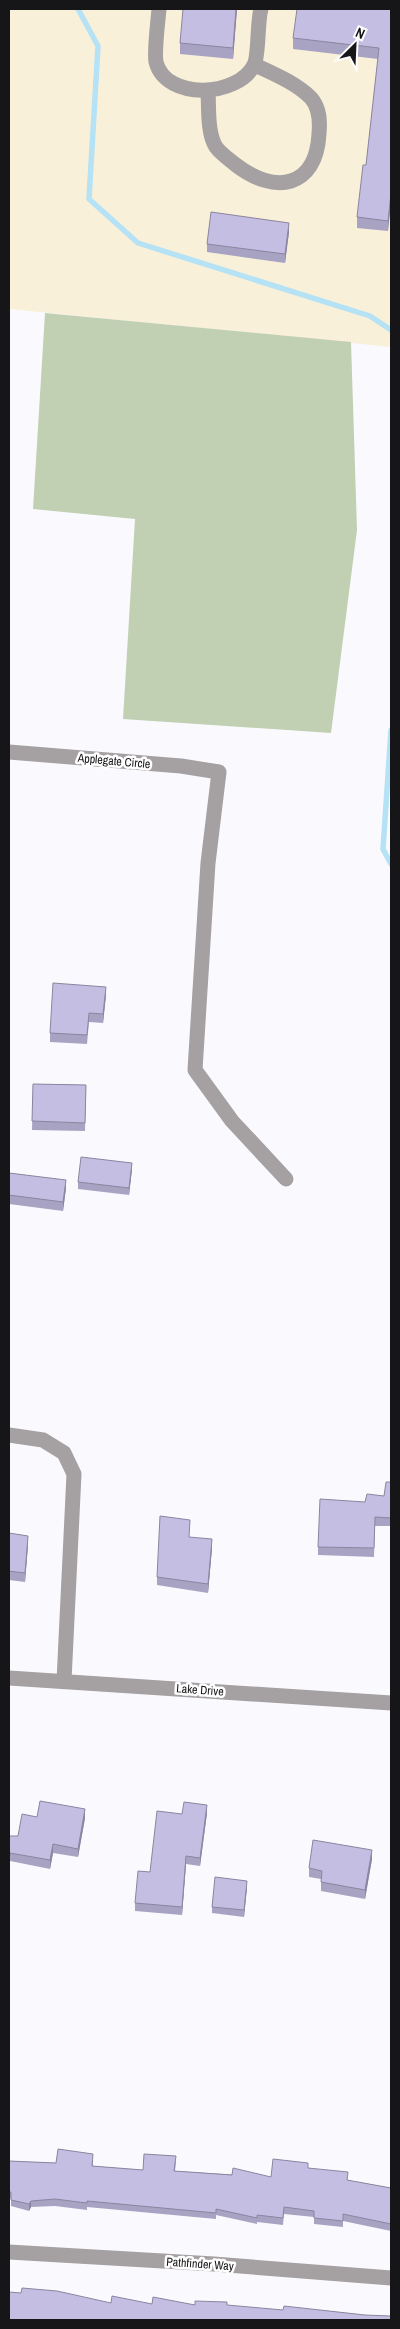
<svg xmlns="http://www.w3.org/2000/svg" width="400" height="2329" viewBox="0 0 400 2329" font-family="'Archivo Narrow',sans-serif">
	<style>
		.industrial { fill: #f9f0da }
		.green { fill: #c1cfb3 }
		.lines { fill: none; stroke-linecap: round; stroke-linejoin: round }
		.stream { stroke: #b6e2f5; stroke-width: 5.5 }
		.minor { stroke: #a5a0a1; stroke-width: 15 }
		.wall { fill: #a9a3c3 }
		.shaded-wall { fill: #8a859f }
		.building { fill: #c5bee3; stroke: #8a859f }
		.labels { text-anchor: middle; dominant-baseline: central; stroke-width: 5; stroke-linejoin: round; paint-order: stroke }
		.street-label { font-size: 12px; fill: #161619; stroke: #fff }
	</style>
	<rect width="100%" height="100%" fill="#fafafe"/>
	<path class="industrial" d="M 9,9 L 391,9 L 391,347 L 9,309 Z"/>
	<path class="green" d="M 45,313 L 351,342 L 357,530 L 331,733 L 123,719 L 135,519 L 33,509 Z"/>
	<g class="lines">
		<g class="stream">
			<path d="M 78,9 L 98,46 L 89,199 L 138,243 L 370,316 L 391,330"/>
			<path d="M 391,730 L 383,849 L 391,864"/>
		</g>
		<g class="minor">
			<path d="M 159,9 C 158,21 154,52 156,62 C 166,101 238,97 254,65 C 259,56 257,23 261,9"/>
			<path d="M 208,91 C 209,107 207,133 216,147 C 221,154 230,160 236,165 C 275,195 316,188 319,134 C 320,122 320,108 311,98 C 296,83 274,74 255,65"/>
			<path d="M 9,752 L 181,766 L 219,772 L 208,863 L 195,1070 L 232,1121 L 286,1179"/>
			<path d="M 9,1435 L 43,1440 L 64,1453 L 74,1474 L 64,1681"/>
			<path d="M 9,1678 L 391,1703"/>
			<path d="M 9,2252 L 214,2264 L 391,2278"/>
		</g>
	</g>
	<g class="wall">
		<path d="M 237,9 L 233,59 L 180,54 L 180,43 Z"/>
		<path d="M 391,9 L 388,231 L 357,228 L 357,217 L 366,165 L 378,59 L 293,49 L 293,38 Z"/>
		<path d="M 289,232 L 285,263 L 207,252 L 207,244 Z"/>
		<path d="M 106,995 L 103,1023 L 89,1022 L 87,1044 L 50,1042 L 50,1033 Z"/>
		<path d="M 33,1084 L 86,1085 L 85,1131 L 32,1130 Z"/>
		<path d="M 132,1169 L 129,1195 L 78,1189 L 78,1182 Z"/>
		<path d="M 9,1173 L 66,1188 L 63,1211 L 9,1204 Z"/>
		<path d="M 391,1482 L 391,1526 L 375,1526 L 374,1557 L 318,1555 L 318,1547 L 365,1502 L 384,1496 Z"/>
		<path d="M 9,1533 L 28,1545 L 25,1582 L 9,1580 Z"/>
		<path d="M 190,1538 L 212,1548 L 208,1593 L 157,1585 L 157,1577 Z"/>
		<path d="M 207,1813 L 200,1866 L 186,1864 L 182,1915 L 135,1911 L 135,1903 L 150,1872 Z"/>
		<path d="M 37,1817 L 85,1818 L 78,1857 L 53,1853 L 50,1869 L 10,1861 L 10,1864 L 9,1864 L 9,1836 L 18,1836 Z"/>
		<path d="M 372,1859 L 365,1899 L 321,1891 L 321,1879 L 309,1877 L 309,1868 Z"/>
		<path d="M 247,1887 L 244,1917 L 212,1913 L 212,1907 Z"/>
		<path d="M 93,2160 L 93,2166 L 143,2170 L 176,2162 L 175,2171 L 271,2177 L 308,2168 L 347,2180 L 391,2188 L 391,2231 L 343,2221 L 343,2227 L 314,2224 L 314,2217 L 284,2214 L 283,2225 L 257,2222 L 257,2224 L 216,2215 L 216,2219 L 87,2207 L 87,2210 L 55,2206 L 31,2207 L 29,2211 L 11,2206 L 11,2198 L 9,2198 L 9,2161 L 56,2163 Z"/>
	</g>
	<g class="shaded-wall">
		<path d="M 236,9 L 237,9 L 233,59 L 233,48 Z"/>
		<path d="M 391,193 L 391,203 L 388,231 L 388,221 Z"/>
		<path d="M 289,223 L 289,232 L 285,263 L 285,254 Z"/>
		<path d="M 106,987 L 106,995 L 103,1023 L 103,1014 Z"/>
		<path d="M 132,1163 L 132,1169 L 129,1195 L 129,1188 Z"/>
		<path d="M 66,1180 L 66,1188 L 63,1211 L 63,1202 Z"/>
		<path d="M 28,1536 L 28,1545 L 25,1582 L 25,1573 Z"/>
		<path d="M 212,1539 L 212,1548 L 208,1593 L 208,1584 Z"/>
		<path d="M 207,1805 L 207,1813 L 200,1866 L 200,1858 Z"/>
		<path d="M 85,1809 L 85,1818 L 78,1857 L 78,1849 Z"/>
		<path d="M 53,1844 L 53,1853 L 50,1869 L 50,1860 Z"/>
		<path d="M 372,1850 L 372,1859 L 365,1899 L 365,1890 Z"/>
		<path d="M 186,1856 L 186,1864 L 182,1915 L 182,1907 Z"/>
		<path d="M 247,1881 L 247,1887 L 244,1917 L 244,1910 Z"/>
		<path d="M 31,2201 L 31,2207 L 29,2211 L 29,2204 Z"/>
	</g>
	<g class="building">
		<path d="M 183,9 L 236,9 L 233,48 L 180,43 Z"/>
		<path d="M 297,9 L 391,9 L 391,193 L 388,221 L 357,217 L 363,165 L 366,165 L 379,48 L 293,38 Z"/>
		<path d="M 211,212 L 289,223 L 285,254 L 207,244 Z"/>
		<path d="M 53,983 L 106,987 L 103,1014 L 89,1013 L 87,1035 L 50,1033 Z"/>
		<path d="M 33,1084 L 86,1085 L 85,1123 L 32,1121 Z"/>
		<path d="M 81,1157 L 132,1163 L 129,1188 L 78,1182 Z"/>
		<path d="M 9,1173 L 66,1180 L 63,1202 L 9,1195 Z"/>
		<path d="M 386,1482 L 391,1482 L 391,1518 L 375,1517 L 374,1548 L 318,1547 L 320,1499 L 365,1502 L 367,1494 L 384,1496 Z"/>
		<path d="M 160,1516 L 190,1520 L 189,1537 L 212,1539 L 208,1584 L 157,1577 Z"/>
		<path d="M 9,1533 L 28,1536 L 25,1573 L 9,1571 Z"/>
		<path d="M 40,1801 L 85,1809 L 78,1849 L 53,1844 L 50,1860 L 10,1853 L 10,1856 L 9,1856 L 9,1836 L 18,1836 L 22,1814 L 37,1817 Z"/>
		<path d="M 184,1802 L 207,1805 L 200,1858 L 186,1856 L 182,1907 L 135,1903 L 138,1871 L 150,1872 L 157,1811 L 182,1814 Z"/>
		<path d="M 313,1840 L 372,1850 L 365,1890 L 321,1882 L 322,1871 L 309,1868 Z"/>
		<path d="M 215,1877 L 247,1881 L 244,1910 L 212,1907 Z"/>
		<path d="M 58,2149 L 93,2154 L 92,2166 L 143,2170 L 144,2154 L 176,2156 L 174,2171 L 232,2175 L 233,2168 L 271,2177 L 273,2159 L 308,2163 L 308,2168 L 348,2172 L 347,2180 L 391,2188 L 391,2224 L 343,2214 L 343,2221 L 314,2218 L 314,2211 L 284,2207 L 283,2218 L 257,2215 L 257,2218 L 216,2209 L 216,2213 L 87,2201 L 87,2203 L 55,2199 L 31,2201 L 29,2204 L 11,2200 L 11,2192 L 9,2192 L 9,2161 L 56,2163 Z"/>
		<path d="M 22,2288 L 57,2291 L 111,2303 L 112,2296 L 152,2304 L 153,2297 L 195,2305 L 195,2301 L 227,2302 L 227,2305 L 283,2310 L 284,2306 L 365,2315 L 391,2316 L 391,2320 L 9,2320 L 9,2292 L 21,2293 Z"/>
	</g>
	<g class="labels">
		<g class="street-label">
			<text transform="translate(114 761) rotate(5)">Applegate Circle</text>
			<text transform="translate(200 1690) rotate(4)">Lake Drive</text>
			<text transform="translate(200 2264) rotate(4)">Pathfinder Way</text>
		</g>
	</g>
	<rect width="400" height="2329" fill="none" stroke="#161619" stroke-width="20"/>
	<g transform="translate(355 45) rotate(24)" stroke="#ffffff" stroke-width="4" paint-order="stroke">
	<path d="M0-4L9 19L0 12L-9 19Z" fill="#161619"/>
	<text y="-8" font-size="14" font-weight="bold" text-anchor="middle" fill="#161619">N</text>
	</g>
</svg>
